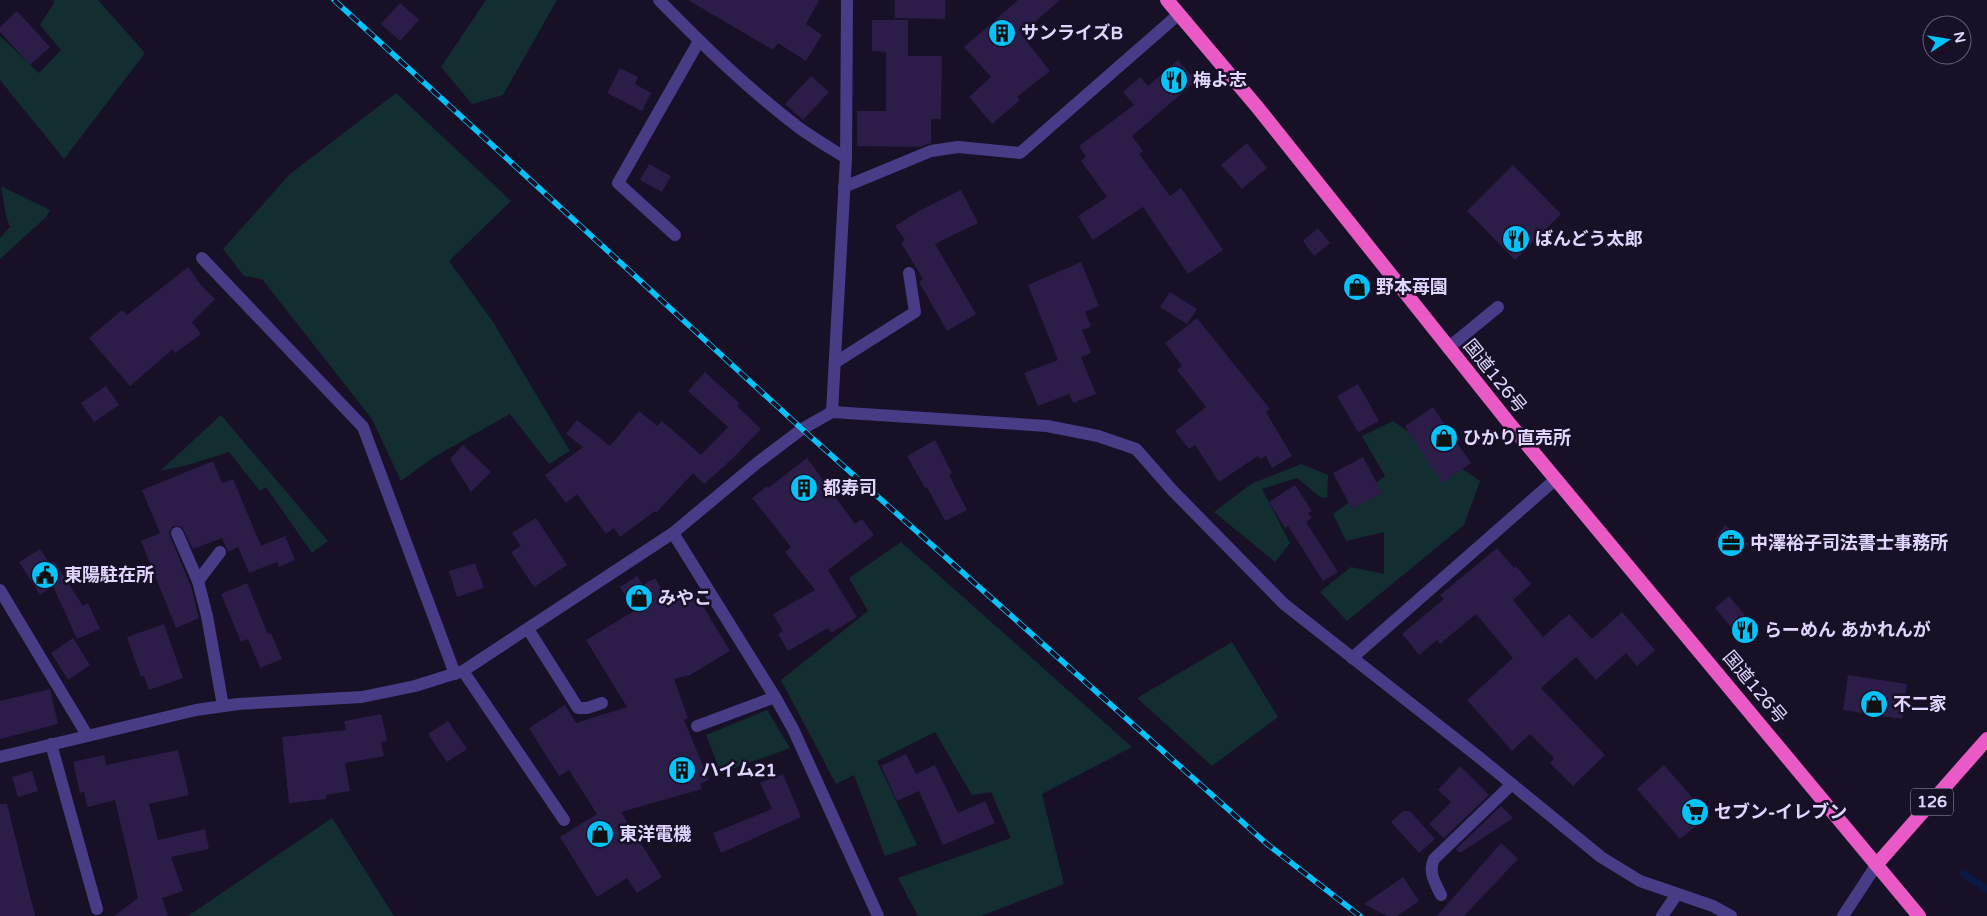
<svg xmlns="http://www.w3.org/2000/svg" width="1987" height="916" viewBox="0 0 1987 916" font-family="'Varela Round','Noto Sans JP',sans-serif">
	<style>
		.green { fill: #132e31 }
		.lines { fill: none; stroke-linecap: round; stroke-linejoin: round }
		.stream { stroke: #0b1945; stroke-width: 7 }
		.building { fill: #2b1c48 }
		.service { stroke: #483c86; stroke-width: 12 }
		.minor { stroke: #483c86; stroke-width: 12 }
		.tertiary { stroke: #483c86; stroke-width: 12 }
		.trunk { stroke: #ea5ac6; stroke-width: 14 }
		.rail-casing { stroke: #06c2fb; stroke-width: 5.5 }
		.rail { stroke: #171027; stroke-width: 4; stroke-dasharray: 11; stroke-linecap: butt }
		.labels { text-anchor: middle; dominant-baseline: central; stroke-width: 5; stroke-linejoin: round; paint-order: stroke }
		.shield { fill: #171027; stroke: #a49bbe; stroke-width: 1 }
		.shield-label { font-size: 16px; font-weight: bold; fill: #e1d7fe }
		.poi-label { font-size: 18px; font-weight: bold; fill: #e1d7fe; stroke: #171027; text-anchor: start }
		.street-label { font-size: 18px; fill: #e1d7fe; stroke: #171027 }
	</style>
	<rect width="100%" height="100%" fill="#171027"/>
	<g class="green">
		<path d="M 53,0 L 98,0 L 145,53 L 64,159 L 0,80 L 0,36 L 39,73 L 61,50 L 40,25 L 54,3 Z"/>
		<path d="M 486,0 L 557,0 L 503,95 L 472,104 L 441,67 Z"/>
		<path d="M 396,93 L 511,201 L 449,261 L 493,322 L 570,451 L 549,464 L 510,414 L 434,457 L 401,481 L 372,419 L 262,279 L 244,276 L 223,249 L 290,174 Z"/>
		<path d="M 1,186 L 50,210 L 46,217 L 0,259 L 0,238 L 10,227 L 6,216 Z"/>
		<path d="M 221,415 L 328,541 L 312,553 L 266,487 L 260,491 L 229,452 L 188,465 L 160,471 Z"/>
		<path d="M 1393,421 L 1480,481 L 1464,525 L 1347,621 L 1320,592 L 1351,567 L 1384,574 L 1384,532 L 1346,541 L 1333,514 L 1385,476 L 1362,436 Z"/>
		<path d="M 1301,464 L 1328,475 L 1327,498 L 1320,497 L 1297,478 L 1262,489 L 1290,543 L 1275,562 L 1214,512 L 1251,484 Z"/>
		<path d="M 901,542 L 1132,747 L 1042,794 L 1064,884 L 981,916 L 918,916 L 898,878 L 1011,838 L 991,792 L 972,795 L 935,732 L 877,761 L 917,845 L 885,856 L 854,775 L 836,784 L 781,680 L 868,611 L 849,578 Z"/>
		<path d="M 1232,642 L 1278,717 L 1212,766 L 1137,698 Z"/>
		<path d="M 767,710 L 790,748 L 721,773 L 706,735 Z"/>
		<path d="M 332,818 L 394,916 L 188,916 Z"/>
	</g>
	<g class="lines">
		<path class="stream" d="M 1964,874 L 1987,889"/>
	</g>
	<g class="building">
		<path d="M 688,0 L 819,0 L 806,24 L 822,35 L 806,61 L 778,43 L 773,50 Z"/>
		<path d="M 895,0 L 945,0 L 945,19 L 895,18 Z"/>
		<path d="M 1018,0 L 1060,0 L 1021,34 L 1050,71 L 1017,97 L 1020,100 L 992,124 L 969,97 L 991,77 L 964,47 Z"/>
		<path d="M 400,3 L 419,20 L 400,41 L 381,24 Z"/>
		<path d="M 17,11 L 50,47 L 30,65 L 0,32 L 0,27 Z"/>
		<path d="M 872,20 L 908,20 L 908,56 L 942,56 L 941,119 L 931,119 L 931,143 L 920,147 L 857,146 L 857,111 L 886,111 L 886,52 L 872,51 Z"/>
		<path d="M 1178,60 L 1196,81 L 1132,136 L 1143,151 L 1139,154 L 1170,196 L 1181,188 L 1223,250 L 1188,274 L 1143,207 L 1093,240 L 1078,216 L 1107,197 L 1081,161 L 1086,157 L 1079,146 L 1134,105 L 1123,92 L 1140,77 L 1148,86 Z"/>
		<path d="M 620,68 L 638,77 L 635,84 L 651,93 L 642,111 L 607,93 Z"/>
		<path d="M 811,76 L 829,92 L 803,120 L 785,104 Z"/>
		<path d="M 1247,143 L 1267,168 L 1242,189 L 1221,165 Z"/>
		<path d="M 649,164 L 671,176 L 662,192 L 640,180 Z"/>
		<path d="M 1513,165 L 1561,214 L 1515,260 L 1467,211 Z"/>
		<path d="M 961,190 L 978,223 L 935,244 L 976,314 L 947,331 L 919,282 L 923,279 L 901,243 L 905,240 L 895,226 L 919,211 Z"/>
		<path d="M 1318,228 L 1330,243 L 1314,256 L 1303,241 Z"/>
		<path d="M 1081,262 L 1099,306 L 1085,312 L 1091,327 L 1082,330 L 1091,353 L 1081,357 L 1096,394 L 1073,403 L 1069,394 L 1038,406 L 1024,373 L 1058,360 L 1028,285 Z"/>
		<path d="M 188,267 L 201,285 L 215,299 L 192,322 L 201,334 L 175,353 L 173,349 L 130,386 L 89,338 L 122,310 L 127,315 Z"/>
		<path d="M 1170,292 L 1197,309 L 1187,324 L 1160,307 Z"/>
		<path d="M 1197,318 L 1270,409 L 1266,412 L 1292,456 L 1272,468 L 1266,456 L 1260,459 L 1258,456 L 1219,482 L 1195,445 L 1189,449 L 1175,431 L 1206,407 L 1177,370 L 1182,366 L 1165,343 Z"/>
		<path d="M 705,372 L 739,403 L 737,406 L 761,429 L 733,458 L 704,484 L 693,473 L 656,513 L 655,511 L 620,537 L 614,528 L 606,534 L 577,494 L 566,503 L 545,475 L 583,447 L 566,434 L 577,420 L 610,446 L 639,411 L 657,426 L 662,421 L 701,455 L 728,427 L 688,391 Z"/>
		<path d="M 1358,384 L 1379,421 L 1358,432 L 1337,396 Z"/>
		<path d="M 106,386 L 119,405 L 94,422 L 81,403 Z"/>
		<path d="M 1433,407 L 1471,463 L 1442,483 L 1405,426 Z"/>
		<path d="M 935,440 L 952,473 L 949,475 L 967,510 L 945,521 L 927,487 L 925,488 L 907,456 Z"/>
		<path d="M 463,445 L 491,472 L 471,492 L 450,459 Z"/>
		<path d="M 1363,457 L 1382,493 L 1352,509 L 1333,473 Z"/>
		<path d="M 807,458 L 855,524 L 862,519 L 874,535 L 828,570 L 857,617 L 831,633 L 828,628 L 788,651 L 778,634 L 783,631 L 773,614 L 815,590 L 785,552 L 791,547 L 752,498 L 767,486 L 768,488 Z"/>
		<path d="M 213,461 L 222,483 L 233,479 L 261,546 L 285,536 L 295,560 L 279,567 L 277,562 L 249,573 L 238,547 L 228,552 L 222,538 L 193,549 L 182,527 L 173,526 L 169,532 L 170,536 L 192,589 L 199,618 L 176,628 L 141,541 L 160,533 L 142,490 Z"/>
		<path d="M 1295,485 L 1312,511 L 1308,513 L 1312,518 L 1306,522 L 1338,572 L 1323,581 L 1288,526 L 1285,528 L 1269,502 Z"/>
		<path d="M 536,518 L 567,565 L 534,587 L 511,552 L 521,546 L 512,533 Z"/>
		<path d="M 1725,525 L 1748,544 L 1736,557 L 1715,539 Z"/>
		<path d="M 1497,548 L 1514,568 L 1516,566 L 1531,584 L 1513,600 L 1543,637 L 1569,614 L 1592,639 L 1622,612 L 1655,650 L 1637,666 L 1626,653 L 1596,680 L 1576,657 L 1541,688 L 1605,755 L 1573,786 L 1550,763 L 1554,758 L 1530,734 L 1512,751 L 1467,700 L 1513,658 L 1476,614 L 1440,644 L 1437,640 L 1419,655 L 1402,634 L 1444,599 L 1440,595 Z"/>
		<path d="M 40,549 L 50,564 L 54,561 L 83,606 L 88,603 L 100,629 L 77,639 L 53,586 L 40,595 L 19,562 Z"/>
		<path d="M 475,563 L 484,588 L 457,597 L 449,571 Z"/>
		<path d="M 637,576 L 643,585 L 655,578 L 671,605 L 694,591 L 730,651 L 690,675 L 674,679 L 688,718 L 684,720 L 709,780 L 700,784 L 702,789 L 621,812 L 662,877 L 637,893 L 627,878 L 597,897 L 560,837 L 597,814 L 569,770 L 559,776 L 529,728 L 565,705 L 576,723 L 627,707 L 586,640 L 634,611 L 620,587 Z"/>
		<path d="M 247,583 L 268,634 L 271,633 L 282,659 L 260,668 L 248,639 L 241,642 L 221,594 Z"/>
		<path d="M 1729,596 L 1758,631 L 1744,643 L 1715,608 Z"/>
		<path d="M 164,624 L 183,678 L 149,690 L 144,676 L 141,677 L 127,637 Z"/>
		<path d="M 73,638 L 90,665 L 68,680 L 51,653 Z"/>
		<path d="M 1848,675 L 1907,684 L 1902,719 L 1843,710 Z"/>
		<path d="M 50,689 L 58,724 L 0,739 L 0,701 Z"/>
		<path d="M 381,714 L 387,741 L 381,742 L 384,756 L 345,763 L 350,791 L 326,795 L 326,799 L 289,803 L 282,737 L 346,730 L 344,721 Z"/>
		<path d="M 448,721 L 467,749 L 447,762 L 428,734 Z"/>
		<path d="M 178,750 L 189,795 L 149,804 L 158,840 L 205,829 L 209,849 L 171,857 L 183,891 L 162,898 L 168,916 L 114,916 L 138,898 L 115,800 L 87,807 L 84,792 L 80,793 L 73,762 L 104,755 L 106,765 Z"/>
		<path d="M 906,754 L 916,774 L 935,765 L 958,813 L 985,801 L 995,823 L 943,845 L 919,791 L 897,801 L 881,766 Z"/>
		<path d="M 1664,765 L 1708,816 L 1680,839 L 1637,789 Z"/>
		<path d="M 1460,766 L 1489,795 L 1444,838 L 1429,824 L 1451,802 L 1438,790 Z"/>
		<path d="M 32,771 L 38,791 L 18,797 L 12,777 Z"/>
		<path d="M 783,774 L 801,817 L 721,853 L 713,833 L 772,809 L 760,783 Z"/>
		<path d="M 0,804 L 7,804 L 35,916 L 0,916 Z"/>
		<path d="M 1501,806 L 1513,818 L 1460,853 L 1456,849 Z"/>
		<path d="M 1403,811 L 1410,811 L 1435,839 L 1419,853 L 1391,822 Z"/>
		<path d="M 1501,843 L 1518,859 L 1464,916 L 1437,916 Z"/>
		<path d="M 1403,877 L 1419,901 L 1397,916 L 1387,916 L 1364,904 Z"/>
	</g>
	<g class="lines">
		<g class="service">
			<path d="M 844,187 L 931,151 L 958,147 L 1020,153 L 1179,14"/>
			<path d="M 675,235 L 618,183 L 699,41"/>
			<path d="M 1448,348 L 1498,307"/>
			<path d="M 836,362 L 915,312 L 909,273"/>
			<path d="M 177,533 L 198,581 L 207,616 L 223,706"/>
			<path d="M 198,581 L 220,552"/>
			<path d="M 528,629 L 578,708 L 587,708 L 602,703"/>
			<path d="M 1352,658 L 1556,479"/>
			<path d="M 463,671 L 564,820"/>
			<path d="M 697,726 L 775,697"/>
			<path d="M 51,744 L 97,909"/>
			<path d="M 1441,895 C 1435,883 1428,872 1434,859 L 1512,784"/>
			<path d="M 1662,916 L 1677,894"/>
		</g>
		<g class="minor">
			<path d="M 659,0 C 703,45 748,89 798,127 C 813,138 830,148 846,158"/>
			<path d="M 202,258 L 363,427 L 455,674"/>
			<path d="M 832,412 L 846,158 L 847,0"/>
			<path d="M 673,533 L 775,697 L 793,729 L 878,916"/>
			<path d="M 0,590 L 87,735"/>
		</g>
		<g class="tertiary">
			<path d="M 0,757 L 196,710 L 238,704 L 362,697 L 415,686 L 463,671 L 673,533 L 757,463 L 802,429 L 832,412 L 1047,426 L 1098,436 L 1136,449 L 1173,491 L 1284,604 L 1480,758 L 1601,857 L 1640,881 L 1713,906 L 1731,916"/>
			<path d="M 1843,916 L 1877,864"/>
		</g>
		<g class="trunk">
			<path d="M 1167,0 L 1258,108 L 1509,423 L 1919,916"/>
			<path d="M 1877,864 L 1987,739"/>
		</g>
		<g class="rail-casing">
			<path id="rail" d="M 334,0 L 802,429 L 1267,844 L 1360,916"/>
		</g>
		<use href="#rail" class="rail"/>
	</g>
	<defs>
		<g id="building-disc" transform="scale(1.4375)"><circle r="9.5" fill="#06c2fb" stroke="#171027"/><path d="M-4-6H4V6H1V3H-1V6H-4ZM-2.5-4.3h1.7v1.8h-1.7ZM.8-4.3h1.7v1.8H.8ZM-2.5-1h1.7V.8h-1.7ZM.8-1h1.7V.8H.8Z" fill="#111"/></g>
		<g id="restaurant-disc" transform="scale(1.4375)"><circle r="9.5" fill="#06c2fb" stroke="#171027"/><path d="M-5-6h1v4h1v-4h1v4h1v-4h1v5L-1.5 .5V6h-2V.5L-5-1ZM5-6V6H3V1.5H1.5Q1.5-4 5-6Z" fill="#111"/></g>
		<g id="shop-disc" transform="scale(1.4375)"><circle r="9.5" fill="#06c2fb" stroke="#171027"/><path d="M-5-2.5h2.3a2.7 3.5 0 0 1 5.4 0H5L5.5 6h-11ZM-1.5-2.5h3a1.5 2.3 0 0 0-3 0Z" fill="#111"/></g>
		<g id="office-disc" transform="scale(1.4375)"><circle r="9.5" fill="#06c2fb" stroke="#171027"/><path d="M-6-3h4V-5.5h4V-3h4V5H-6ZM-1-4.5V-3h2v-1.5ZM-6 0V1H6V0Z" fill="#111"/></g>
		<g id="civic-disc" transform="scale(1.4375)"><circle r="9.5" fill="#06c2fb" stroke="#171027"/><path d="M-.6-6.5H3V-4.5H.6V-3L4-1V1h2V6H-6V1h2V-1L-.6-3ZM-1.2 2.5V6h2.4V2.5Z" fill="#111"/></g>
		<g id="supermarket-disc" transform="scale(1.4375)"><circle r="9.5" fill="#06c2fb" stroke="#171027"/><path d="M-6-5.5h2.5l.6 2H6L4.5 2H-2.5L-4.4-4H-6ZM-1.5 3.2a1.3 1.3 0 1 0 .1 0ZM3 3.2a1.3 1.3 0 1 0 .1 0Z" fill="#111"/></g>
	</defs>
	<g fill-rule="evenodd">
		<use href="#building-disc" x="1002" y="33"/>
		<use href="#restaurant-disc" x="1174" y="80"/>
		<use href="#restaurant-disc" x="1516" y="239"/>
		<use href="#shop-disc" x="1357" y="287"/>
		<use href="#shop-disc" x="1444" y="438"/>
		<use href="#building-disc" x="804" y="488"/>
		<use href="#office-disc" x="1731" y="543"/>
		<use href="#civic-disc" x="45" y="575"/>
		<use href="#shop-disc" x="639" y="598"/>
		<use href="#restaurant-disc" x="1745" y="630"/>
		<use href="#shop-disc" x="1874" y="704"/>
		<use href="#building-disc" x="682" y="770"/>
		<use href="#supermarket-disc" x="1695" y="812"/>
		<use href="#shop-disc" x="600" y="834"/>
	</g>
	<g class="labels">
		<rect class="shield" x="1911" y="788.5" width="42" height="27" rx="4"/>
		<g class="shield-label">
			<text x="1932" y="802">126</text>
		</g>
		<g class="poi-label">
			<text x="1021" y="33">サンライズB</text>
			<text x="1193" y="80">梅よ志</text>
			<text x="1535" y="239">ばんどう太郎</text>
			<text x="1376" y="287">野本苺園</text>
			<text x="1463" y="438">ひかり直売所</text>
			<text x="823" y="488">都寿司</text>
			<text x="1750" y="543">中澤裕子司法書士事務所</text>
			<text x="64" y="575">東陽駐在所</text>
			<text x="658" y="598">みやこ</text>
			<text x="1764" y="630">らーめん あかれんが</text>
			<text x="1893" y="704">不二家</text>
			<text x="701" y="770">ハイム21</text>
			<text x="1714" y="812">セブン-イレブン</text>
			<text x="619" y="834">東洋電機</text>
		</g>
		<g class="street-label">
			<text transform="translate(1495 376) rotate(51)">国道126号</text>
			<text transform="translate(1755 687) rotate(50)">国道126号</text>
		</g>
	</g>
	<g transform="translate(1947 40) rotate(78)"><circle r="24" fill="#171027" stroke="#68607d"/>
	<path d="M0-4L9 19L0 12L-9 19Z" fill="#06c2fb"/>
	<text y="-8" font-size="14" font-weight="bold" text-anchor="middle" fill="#e1d7fe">N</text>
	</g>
</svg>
